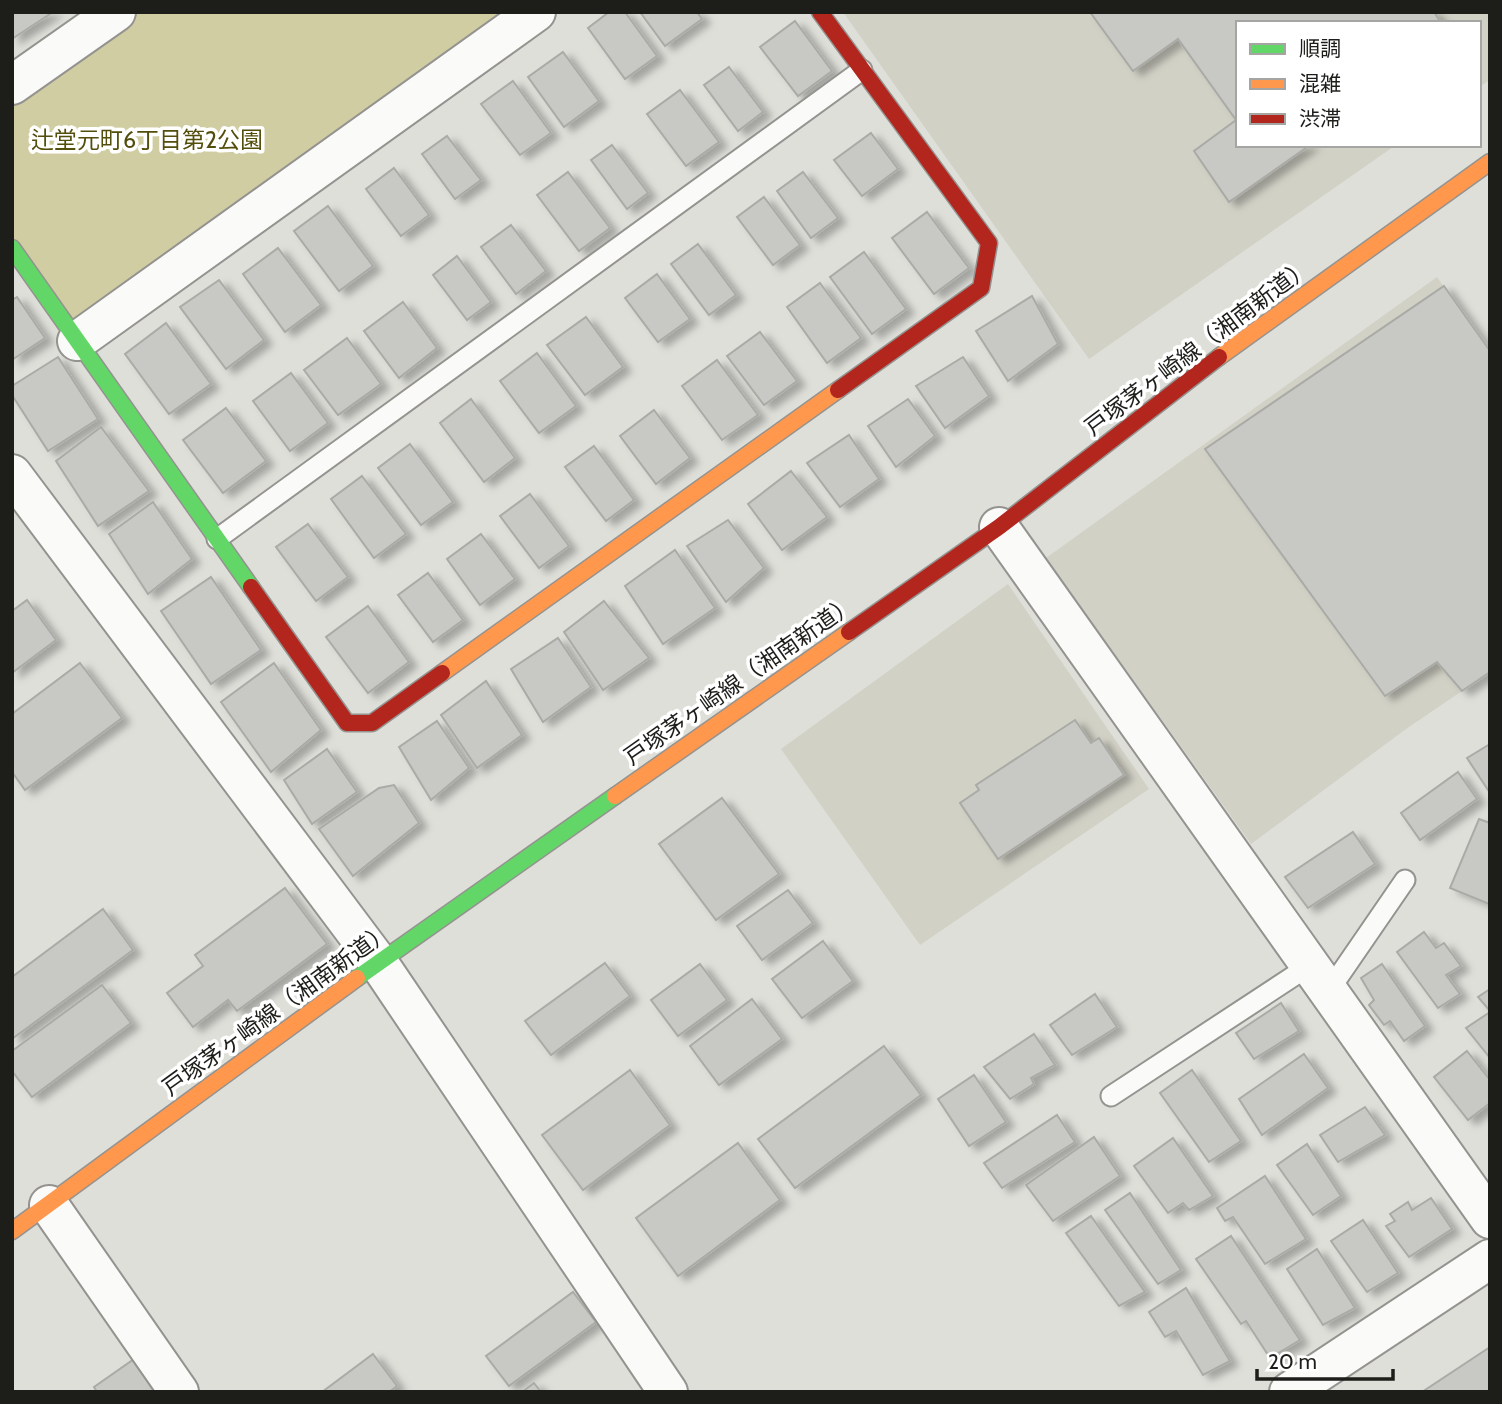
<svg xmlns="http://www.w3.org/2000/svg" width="1502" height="1404" viewBox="0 0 1502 1404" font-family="Cabin,'Noto Sans JP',sans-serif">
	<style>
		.built { fill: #d1d1c6 }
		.green { fill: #d1cda3 }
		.building { fill: #c8c8c5; stroke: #aaaaa6; stroke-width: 2; filter: url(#shadow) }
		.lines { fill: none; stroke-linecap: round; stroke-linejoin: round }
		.lane-casing { stroke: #949390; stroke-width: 23 }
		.street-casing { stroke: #949390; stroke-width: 42 }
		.fast-casing { stroke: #949390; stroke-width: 19 }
		.slow-casing { stroke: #949390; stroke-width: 19 }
		.jam-casing { stroke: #949390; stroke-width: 19 }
		.lane { stroke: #fafaf9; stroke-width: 19 }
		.street { stroke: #fafaf9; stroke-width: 38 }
		.fast { stroke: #63d668; stroke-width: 16 }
		.slow { stroke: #ff974d; stroke-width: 16 }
		.jam { stroke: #b3261e; stroke-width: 16 }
		.labels { text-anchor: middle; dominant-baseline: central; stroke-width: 7; stroke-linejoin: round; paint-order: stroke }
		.park-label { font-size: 23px; fill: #544e0c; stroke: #fff }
		.street-label { font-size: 23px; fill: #1d1d1a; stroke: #fff }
	</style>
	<defs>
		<filter id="shadow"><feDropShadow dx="8" dy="4.5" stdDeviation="3.5" flood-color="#0004"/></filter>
	</defs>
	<rect width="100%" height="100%" fill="#dfdfda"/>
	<g class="built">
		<path d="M 843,12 L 1490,12 L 1490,80 L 1479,87 L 1479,23 L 1238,23 L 1238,145 L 1396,145 L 1089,359 Z"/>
		<path d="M 1437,277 L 1490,352 L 1490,672 L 1406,729 L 1251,844 L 1046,558 Z"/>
		<path d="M 1008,584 L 1149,789 L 920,945 L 781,749 Z"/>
	</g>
	<path class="green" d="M 116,12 L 536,12 L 77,341 L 12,248 L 12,85 Z"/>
	<g class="building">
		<path d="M 12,12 L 53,12 L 12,39 Z"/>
		<path d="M 609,12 L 625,12 L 657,56 L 625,79 L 588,28 Z"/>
		<path d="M 640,12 L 697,12 L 702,19 L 665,46 Z"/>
		<path d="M 1090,12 L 1434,12 L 1441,23 L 1238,23 L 1238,145 L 1310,145 L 1229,202 L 1194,151 L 1236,120 L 1178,39 L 1133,71 Z"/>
		<path d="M 795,21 L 832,71 L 798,96 L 760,47 Z"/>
		<path d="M 563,52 L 599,101 L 564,127 L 528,77 Z"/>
		<path d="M 729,67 L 763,112 L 738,131 L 704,85 Z"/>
		<path d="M 513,81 L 551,133 L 520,155 L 481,104 Z"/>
		<path d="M 680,90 L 719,142 L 686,166 L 647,114 Z"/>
		<path d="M 871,133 L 898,169 L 862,196 L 834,160 Z"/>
		<path d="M 447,136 L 481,180 L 455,199 L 422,154 Z"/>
		<path d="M 612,145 L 648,193 L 627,209 L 591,160 Z"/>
		<path d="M 394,168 L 429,215 L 401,236 L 366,189 Z"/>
		<path d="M 568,172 L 610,228 L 579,251 L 537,195 Z"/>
		<path d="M 803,172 L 838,218 L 811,238 L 777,191 Z"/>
		<path d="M 764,197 L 800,245 L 773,265 L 737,217 Z"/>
		<path d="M 328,206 L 373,266 L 339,291 L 294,231 Z"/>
		<path d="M 927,212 L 969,268 L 934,294 L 892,238 Z"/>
		<path d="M 511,225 L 546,271 L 516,294 L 481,247 Z"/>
		<path d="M 698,244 L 736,295 L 709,315 L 671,264 Z"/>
		<path d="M 278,248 L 321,305 L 285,332 L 243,274 Z"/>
		<path d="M 864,252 L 906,309 L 872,334 L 830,277 Z"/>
		<path d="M 457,256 L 491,302 L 467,320 L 433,275 Z"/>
		<path d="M 657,274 L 690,319 L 658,342 L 625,298 Z"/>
		<path d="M 219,280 L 264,340 L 226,369 L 180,307 Z"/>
		<path d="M 820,283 L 861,338 L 827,363 L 787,307 Z"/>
		<path d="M 1444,286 L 1490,351 L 1490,672 L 1462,691 L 1437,662 L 1385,696 L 1205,449 Z"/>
		<path d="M 1032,296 L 1058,344 L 1008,381 L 976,331 Z"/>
		<path d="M 17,297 L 45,338 L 12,360 L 12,300 Z"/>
		<path d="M 403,302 L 437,348 L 399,378 L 364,331 Z"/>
		<path d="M 586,317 L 623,367 L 585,395 L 547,345 Z"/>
		<path d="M 166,323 L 211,384 L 169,414 L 125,354 Z"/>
		<path d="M 760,332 L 797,381 L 764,405 L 727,356 Z"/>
		<path d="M 347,338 L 381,384 L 338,415 L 304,370 Z"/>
		<path d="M 537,353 L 576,406 L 539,433 L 500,381 Z"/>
		<path d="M 58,357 L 98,419 L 48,451 L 12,395 L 12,386 Z"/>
		<path d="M 963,357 L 989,396 L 945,428 L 916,386 Z"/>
		<path d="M 717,360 L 758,415 L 722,440 L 682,386 Z"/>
		<path d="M 291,373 L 328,423 L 290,451 L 253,401 Z"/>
		<path d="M 471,399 L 515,458 L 484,482 L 440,423 Z"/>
		<path d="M 908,399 L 935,436 L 896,467 L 868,426 Z"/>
		<path d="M 226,408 L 266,461 L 223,493 L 183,440 Z"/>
		<path d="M 654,410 L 690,458 L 656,484 L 620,436 Z"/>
		<path d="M 101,427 L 149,491 L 98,526 L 56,461 Z"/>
		<path d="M 849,435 L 879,479 L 840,507 L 807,463 Z"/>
		<path d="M 410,444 L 453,502 L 421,525 L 378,468 Z"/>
		<path d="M 594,446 L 634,500 L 606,521 L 565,467 Z"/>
		<path d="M 791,471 L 827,517 L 782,550 L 748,504 Z"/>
		<path d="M 362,476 L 406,534 L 374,558 L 331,499 Z"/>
		<path d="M 530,494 L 569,546 L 539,568 L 500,516 Z"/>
		<path d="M 153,502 L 192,559 L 148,594 L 109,534 Z"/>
		<path d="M 728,520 L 764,568 L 726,602 L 687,546 Z"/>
		<path d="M 308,524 L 348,577 L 316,601 L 276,547 Z"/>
		<path d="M 481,534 L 515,579 L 480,605 L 447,559 Z"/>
		<path d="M 675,550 L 715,608 L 663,644 L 625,586 Z"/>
		<path d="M 428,573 L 463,620 L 433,642 L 398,595 Z"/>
		<path d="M 211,577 L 261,650 L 211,684 L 161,611 Z"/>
		<path d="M 27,600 L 56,640 L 12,673 L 12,611 Z"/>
		<path d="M 604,601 L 649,658 L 603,690 L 564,632 Z"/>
		<path d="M 368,606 L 409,662 L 368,693 L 326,637 Z"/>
		<path d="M 558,638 L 591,687 L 543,722 L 511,669 Z"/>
		<path d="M 80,663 L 122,718 L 25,790 L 12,772 L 12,714 Z"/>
		<path d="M 274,663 L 321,730 L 271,772 L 221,702 Z"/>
		<path d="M 486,681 L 522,735 L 477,768 L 441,715 Z"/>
		<path d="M 1075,720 L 1091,743 L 1099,738 L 1124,775 L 998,859 L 960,803 L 979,790 L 976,785 Z"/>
		<path d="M 437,721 L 469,768 L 431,800 L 399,747 Z"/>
		<path d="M 1490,744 L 1490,793 L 1467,758 Z"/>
		<path d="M 327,749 L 357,792 L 312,824 L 284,780 Z"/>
		<path d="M 1458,772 L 1477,799 L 1420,840 L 1401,813 Z"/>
		<path d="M 394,785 L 419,823 L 353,876 L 319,829 L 379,788 Z"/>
		<path d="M 722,798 L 779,874 L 716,920 L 659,844 Z"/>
		<path d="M 1479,819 L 1490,823 L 1489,904 L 1450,888 Z"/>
		<path d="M 1353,832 L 1375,864 L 1308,908 L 1285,877 Z"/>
		<path d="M 285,888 L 327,944 L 237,1011 L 228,1000 L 193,1027 L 167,993 L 203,966 L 195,955 Z"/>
		<path d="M 788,890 L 813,923 L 762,960 L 737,926 Z"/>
		<path d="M 103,909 L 133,950 L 12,1039 L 12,977 Z"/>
		<path d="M 1424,932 L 1436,948 L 1444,943 L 1461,966 L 1446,975 L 1460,994 L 1438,1008 L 1397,952 Z"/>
		<path d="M 823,941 L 853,981 L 802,1018 L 772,979 Z"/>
		<path d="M 605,963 L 630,996 L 551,1055 L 525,1021 Z"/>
		<path d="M 700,964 L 727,1000 L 678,1036 L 651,1000 Z"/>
		<path d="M 1382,964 L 1425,1026 L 1404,1041 L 1390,1021 L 1384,1025 L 1369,1005 L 1374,1000 L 1361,978 Z"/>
		<path d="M 102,985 L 131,1023 L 32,1097 L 12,1071 L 12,1051 Z"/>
		<path d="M 1490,989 L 1490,1011 L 1478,997 Z"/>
		<path d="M 1095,994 L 1117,1027 L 1072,1055 L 1050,1025 Z"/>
		<path d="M 752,999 L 782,1039 L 719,1085 L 690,1046 Z"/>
		<path d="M 1281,1003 L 1299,1031 L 1254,1059 L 1236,1033 Z"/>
		<path d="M 1490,1012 L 1490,1058 L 1466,1028 Z"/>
		<path d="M 1034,1034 L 1055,1065 L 1031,1078 L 1034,1084 L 1010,1099 L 984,1067 Z"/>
		<path d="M 884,1046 L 921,1095 L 795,1188 L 758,1139 Z"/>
		<path d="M 1467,1051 L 1490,1080 L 1490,1103 L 1468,1120 L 1434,1077 Z"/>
		<path d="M 1304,1054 L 1328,1088 L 1262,1135 L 1239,1099 Z"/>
		<path d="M 630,1070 L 670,1125 L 583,1190 L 542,1135 Z"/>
		<path d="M 1192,1070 L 1241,1141 L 1209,1162 L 1160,1093 Z"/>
		<path d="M 974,1075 L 1006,1122 L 969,1146 L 938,1099 Z"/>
		<path d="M 1365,1107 L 1385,1135 L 1338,1162 L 1320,1135 Z"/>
		<path d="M 1057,1115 L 1075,1142 L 1002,1188 L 984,1163 Z"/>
		<path d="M 1094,1137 L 1120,1176 L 1053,1221 L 1026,1185 Z"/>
		<path d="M 1173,1138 L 1213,1196 L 1189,1210 L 1183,1203 L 1168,1213 L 1134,1166 Z"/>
		<path d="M 738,1143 L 780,1200 L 678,1276 L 636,1218 Z"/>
		<path d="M 1307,1144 L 1341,1196 L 1313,1215 L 1277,1165 Z"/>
		<path d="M 1265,1176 L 1306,1239 L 1265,1264 L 1233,1217 L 1225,1221 L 1217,1208 Z"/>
		<path d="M 1130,1193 L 1181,1270 L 1158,1284 L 1105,1210 Z"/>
		<path d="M 1431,1198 L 1452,1229 L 1409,1257 L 1386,1226 L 1395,1221 L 1390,1214 L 1408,1202 L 1412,1210 Z"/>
		<path d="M 1091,1216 L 1145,1292 L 1119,1306 L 1066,1233 Z"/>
		<path d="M 1363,1220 L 1398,1273 L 1367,1292 L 1331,1241 Z"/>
		<path d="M 1231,1236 L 1300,1340 L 1270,1358 L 1246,1321 L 1241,1324 L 1196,1259 Z"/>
		<path d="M 1317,1249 L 1355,1308 L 1323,1325 L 1287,1269 Z"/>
		<path d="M 1186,1288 L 1230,1361 L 1203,1375 L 1176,1331 L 1165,1337 L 1149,1312 Z"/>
		<path d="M 573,1292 L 596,1322 L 509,1386 L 486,1356 Z"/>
		<path d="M 1490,1347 L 1490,1392 L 1422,1392 Z"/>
		<path d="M 373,1354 L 397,1386 L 389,1392 L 322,1392 Z"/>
		<path d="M 137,1357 L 162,1392 L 97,1392 L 94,1387 Z"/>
		<path d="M 534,1383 L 541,1392 L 522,1392 Z"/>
	</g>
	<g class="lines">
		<g class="lane-casing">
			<g id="lane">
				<path d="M 217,539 L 862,70"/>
				<path d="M 1328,992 L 1405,880"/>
				<path d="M 1111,1096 L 1309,966"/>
			</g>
		</g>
		<g class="street-casing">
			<g id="street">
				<path d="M 12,85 L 116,12"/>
				<path d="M 77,341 L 536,12"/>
				<path d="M 12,474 L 378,962 L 668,1392"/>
				<path d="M 999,527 L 1490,1219"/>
				<path d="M 49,1205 L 179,1392"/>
				<path d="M 1289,1392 L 1490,1259"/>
			</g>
		</g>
		<g class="fast-casing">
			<g id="fast">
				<path d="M 12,248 L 251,587"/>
				<path d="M 357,978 L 615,796"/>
			</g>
		</g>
		<g class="slow-casing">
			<g id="slow">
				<path d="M 1219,357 L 1490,162"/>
				<path d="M 442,673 L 838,390"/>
				<path d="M 615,796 L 849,632"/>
				<path d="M 12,1231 L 357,978"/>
			</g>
		</g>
		<g class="jam-casing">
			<g id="jam">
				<path d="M 820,12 L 989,243 L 981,288 L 838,390"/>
				<path d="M 251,587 L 347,723 L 372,723 L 442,673"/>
				<path d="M 849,632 L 999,527 L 1219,357"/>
			</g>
		</g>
		<use href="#lane" class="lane"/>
		<use href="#street" class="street"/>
		<use href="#fast" class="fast"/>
		<use href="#slow" class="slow"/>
		<use href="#jam" class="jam"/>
	</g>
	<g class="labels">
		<g class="park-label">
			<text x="147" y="140">辻堂元町6丁目第2公園</text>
		</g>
		<g class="street-label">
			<text transform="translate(1198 347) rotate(-37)">戸塚茅ヶ崎線（湘南新道）</text>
			<text transform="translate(740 680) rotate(-35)">戸塚茅ヶ崎線（湘南新道）</text>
			<text transform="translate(277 1009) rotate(-36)">戸塚茅ヶ崎線（湘南新道）</text>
		</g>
	</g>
	<rect width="1502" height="1404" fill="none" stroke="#1d1d1a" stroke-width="28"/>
	<rect x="1236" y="21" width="245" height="126" fill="#ffffff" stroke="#a5a5a3" stroke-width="2"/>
	<rect x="1250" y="44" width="35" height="10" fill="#63d668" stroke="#a5a5a3" stroke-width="2"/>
	<text x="1299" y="56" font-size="21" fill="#1d1d1a">順調</text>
	<rect x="1250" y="79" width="35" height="10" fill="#ff974d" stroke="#a5a5a3" stroke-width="2"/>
	<text x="1299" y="91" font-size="21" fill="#1d1d1a">混雑</text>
	<rect x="1250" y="114" width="35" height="10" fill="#b3261e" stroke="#a5a5a3" stroke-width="2"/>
	<text x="1299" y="126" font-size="21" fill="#1d1d1a">渋滞</text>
	<path d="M1257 1369v10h136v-10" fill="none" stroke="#1d1d1a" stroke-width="3.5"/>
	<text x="1268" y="1369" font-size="21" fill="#1d1d1a" stroke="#ffffff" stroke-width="5" paint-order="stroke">20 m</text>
</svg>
